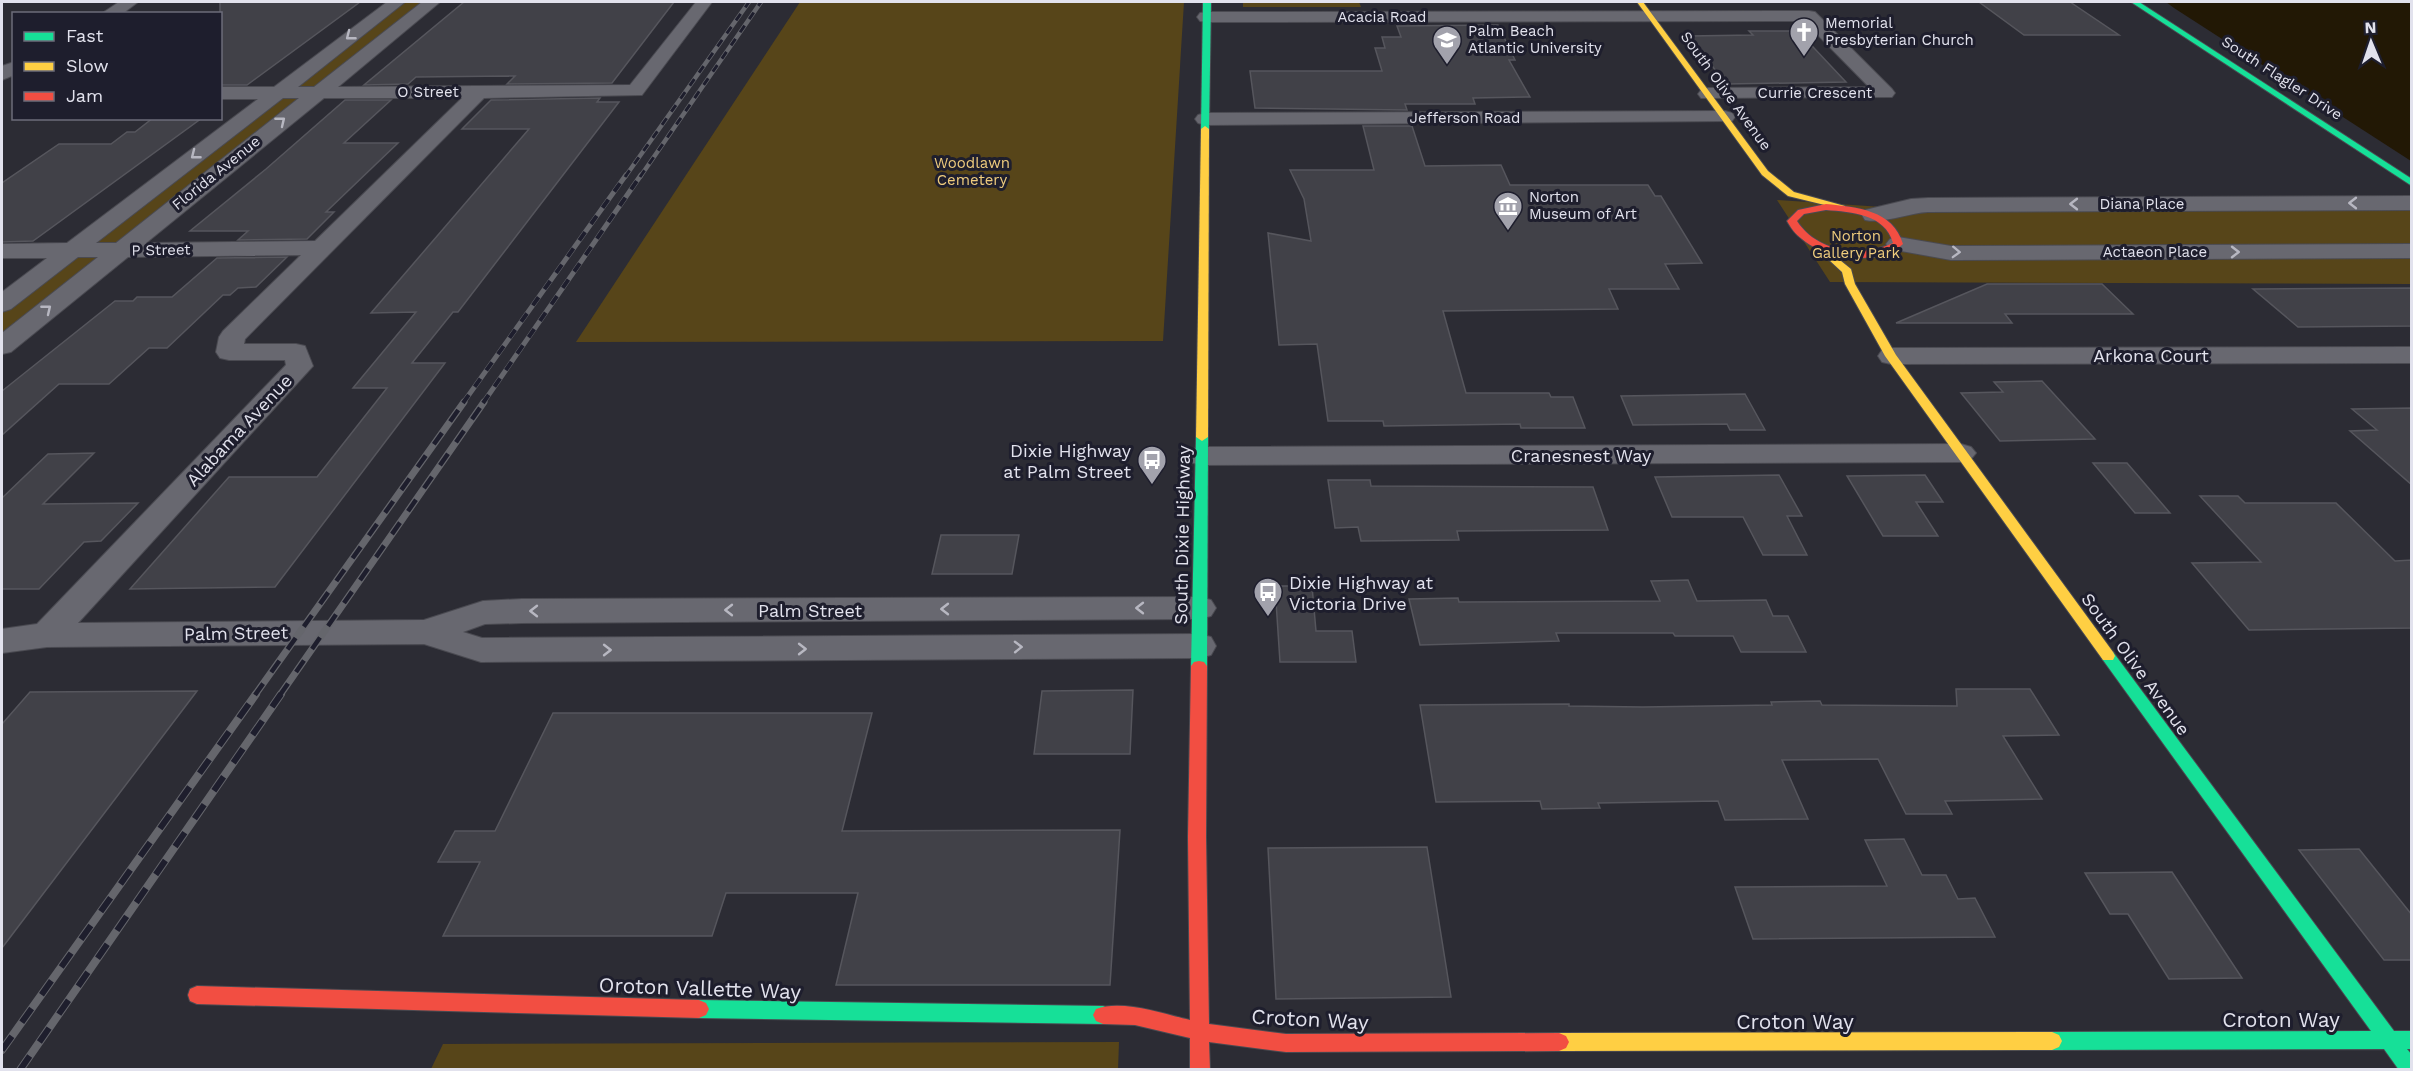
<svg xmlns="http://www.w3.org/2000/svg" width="2413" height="1071" viewBox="0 0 2413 1071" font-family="'Work Sans',sans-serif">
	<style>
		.green { fill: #574519 }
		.water { fill: #221805 }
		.building { fill: #414148; stroke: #56565d; stroke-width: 1.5 }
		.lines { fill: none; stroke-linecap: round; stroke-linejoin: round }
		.street-casing { stroke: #4a4a51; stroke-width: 2 }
		.fast-casing { stroke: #4a4a51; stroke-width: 2 }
		.slow-casing { stroke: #4a4a51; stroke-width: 2 }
		.jam-casing { stroke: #4a4a51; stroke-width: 2 }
		.street { fill: #686870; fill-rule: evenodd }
		.fast { fill: #16e098; fill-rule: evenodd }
		.slow { fill: #ffcf43; fill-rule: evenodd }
		.jam { fill: #f24e42; fill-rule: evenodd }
		.rail-far3-casing { stroke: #65666c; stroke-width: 4.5 }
		.rail-far2-casing { stroke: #65666c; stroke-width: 5 }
		.rail-far1-casing { stroke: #65666c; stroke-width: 7 }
		.rail-casing { stroke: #65666c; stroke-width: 8 }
		.rail-far3 { stroke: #1e1e2d; stroke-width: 3; stroke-dasharray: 8; stroke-linecap: butt }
		.rail-far2 { stroke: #1e1e2d; stroke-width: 4; stroke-dasharray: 10; stroke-linecap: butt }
		.rail-far1 { stroke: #1e1e2d; stroke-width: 4.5; stroke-dasharray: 14; stroke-linecap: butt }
		.rail { stroke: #1e1e2d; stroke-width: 6; stroke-dasharray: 17; stroke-linecap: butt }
		.oneway { stroke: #b7b7c1 }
		.labels { text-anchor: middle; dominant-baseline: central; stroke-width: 6; stroke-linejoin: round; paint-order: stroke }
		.far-street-label { font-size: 15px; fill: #e2e2ed; stroke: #1e1e2d }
		.far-poi-label { font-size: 15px; fill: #e2e2ed; stroke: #1e1e2d; text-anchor: start }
		.far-park-label { font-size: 15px; fill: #efcc7d; stroke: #1e1e2d }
		.street-label { font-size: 18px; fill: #e2e2ed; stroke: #1e1e2d }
		.poi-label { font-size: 18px; fill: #e2e2ed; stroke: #1e1e2d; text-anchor: end }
		.near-street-label { font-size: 21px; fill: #e2e2ed; stroke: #1e1e2d }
	</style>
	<rect width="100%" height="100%" fill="#2c2c34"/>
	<g class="green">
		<path d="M 402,2 L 422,2 L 2,337 L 2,313 Z"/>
		<path d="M 800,2 L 1184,2 L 1163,341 L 576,342 Z"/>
		<path d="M 1243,2 L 1359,2 L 1361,7 L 1243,7 Z"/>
		<path d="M 1777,200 L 1942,211 L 2410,210 L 2412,211 L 2411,284 L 1830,282 Z"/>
		<path d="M 1119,1042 L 1118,1070 L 431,1069 L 443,1044 Z"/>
	</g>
	<path class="water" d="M 2166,2 L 2411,2 L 2411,161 L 2174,8 Z"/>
	<g class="building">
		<path d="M 220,2 L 360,2 L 247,85 L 220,85 Z"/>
		<path d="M 464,2 L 674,2 L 612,83 L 507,84 L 515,76 L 416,77 L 408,84 L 364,85 Z"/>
		<path d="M 1979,2 L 2070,2 L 2119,35 L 2024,35 Z"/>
		<path d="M 1498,25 L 1515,60 L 1509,60 L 1530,97 L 1473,98 L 1475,104 L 1405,104 L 1407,110 L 1255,108 L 1250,71 L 1382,71 L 1375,48 L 1385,48 L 1382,37 L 1401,37 L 1397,26 Z"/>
		<path d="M 1749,31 L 1798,31 L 1846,82 L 1726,84 L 1689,36 L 1753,35 Z"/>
		<path d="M 600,98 L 597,102 L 619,102 L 458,312 L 453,312 L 412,363 L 445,363 L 275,587 L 130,589 L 229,477 L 317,477 L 387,388 L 353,388 L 416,312 L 371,313 L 529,129 L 462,129 L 491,100 Z"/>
		<path d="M 345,100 L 391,100 L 344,143 L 398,143 L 326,212 L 334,212 L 307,239 L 238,240 L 248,231 L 190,231 L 266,169 Z"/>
		<path d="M 153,118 L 202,118 L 33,241 L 2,242 L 2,183 L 59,144 L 111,144 L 127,132 L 135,132 Z"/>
		<path d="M 1363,126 L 1412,126 L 1425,166 L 1501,165 L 1510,185 L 1648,185 L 1655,196 L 1661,196 L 1702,263 L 1665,264 L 1679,289 L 1609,289 L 1618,309 L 1443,311 L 1466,393 L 1549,393 L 1551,397 L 1573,397 L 1585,428 L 1521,428 L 1520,424 L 1384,426 L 1383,421 L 1328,421 L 1317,344 L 1279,345 L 1268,233 L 1311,241 L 1304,199 L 1290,170 L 1374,170 Z"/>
		<path d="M 287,257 L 256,287 L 238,288 L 230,295 L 223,295 L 167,348 L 149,348 L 109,384 L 59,384 L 2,435 L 2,391 L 115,301 L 133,301 L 137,297 L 172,297 L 217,258 Z"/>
		<path d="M 1987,284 L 2102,284 L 2133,314 L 2005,314 L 2012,323 L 1896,323 Z"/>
		<path d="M 2412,288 L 2412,326 L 2298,327 L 2253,289 Z"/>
		<path d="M 2042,381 L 2095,439 L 2000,441 L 1961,393 L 2003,392 L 1994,382 Z"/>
		<path d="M 1745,394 L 1765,430 L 1730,430 L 1727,424 L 1633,425 L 1621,396 Z"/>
		<path d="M 2412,408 L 2412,485 L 2350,431 L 2377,430 L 2352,409 Z"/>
		<path d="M 94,453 L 43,504 L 138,503 L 101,541 L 84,542 L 39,589 L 2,589 L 2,498 L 48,454 Z"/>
		<path d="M 2093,463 L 2127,463 L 2170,513 L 2135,513 Z"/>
		<path d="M 1779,475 L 1802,516 L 1787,516 L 1807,555 L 1763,555 L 1743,517 L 1672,517 L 1655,477 Z"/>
		<path d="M 1925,475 L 1943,502 L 1916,502 L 1938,536 L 1883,536 L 1847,476 Z"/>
		<path d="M 1328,480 L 1370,480 L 1371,486 L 1593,487 L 1608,530 L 1457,531 L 1459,540 L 1361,541 L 1358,527 L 1335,528 Z"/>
		<path d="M 2200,496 L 2238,496 L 2245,503 L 2336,503 L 2395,561 L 2412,560 L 2412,628 L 2249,630 L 2192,563 L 2261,562 Z"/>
		<path d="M 941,535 L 1019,535 L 1012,574 L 932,574 Z"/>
		<path d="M 1688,580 L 1697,601 L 1766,600 L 1773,616 L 1788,616 L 1806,652 L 1741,652 L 1733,636 L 1675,636 L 1673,633 L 1556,633 L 1559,641 L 1420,645 L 1409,599 L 1458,598 L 1459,602 L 1660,601 L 1651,581 Z"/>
		<path d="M 1275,586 L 1312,586 L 1316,631 L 1352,631 L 1356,662 L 1280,662 Z"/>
		<path d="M 1956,689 L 2030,689 L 2059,735 L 2003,736 L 2042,799 L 1945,801 L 1952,814 L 1906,814 L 1878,759 L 1782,760 L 1808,819 L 1725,820 L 1718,801 L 1598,803 L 1600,808 L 1542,809 L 1540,801 L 1436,802 L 1420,705 L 1569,704 L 1569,706 L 1643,707 L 1772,705 L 1771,702 L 1820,701 L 1822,705 L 1957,706 Z"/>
		<path d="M 1133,690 L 1130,754 L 1034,754 L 1042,691 Z"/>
		<path d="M 197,691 L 2,948 L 2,724 L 30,692 Z"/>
		<path d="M 553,713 L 872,713 L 842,831 L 1120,830 L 1110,985 L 836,985 L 858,893 L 726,893 L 712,936 L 443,936 L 480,862 L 438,862 L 455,831 L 495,831 Z"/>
		<path d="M 1904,839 L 1922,875 L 1946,875 L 1958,899 L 1975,898 L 1995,937 L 1753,939 L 1735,887 L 1887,886 L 1865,840 Z"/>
		<path d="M 1427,847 L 1451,997 L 1276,999 L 1268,848 Z"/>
		<path d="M 2359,849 L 2412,915 L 2412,960 L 2384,960 L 2299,850 Z"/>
		<path d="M 2172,872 L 2242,978 L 2169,979 L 2128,914 L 2110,914 L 2085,873 Z"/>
	</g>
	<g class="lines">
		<g class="street-casing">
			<g id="street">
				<path d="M 119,2 L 138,2 L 122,14 L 101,14 Z"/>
				<path d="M 387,2 L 405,2 L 298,87 L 314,87 L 422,2 L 440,2 L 338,87 L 630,85 L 696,2 L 712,2 L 642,95 L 484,98 L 245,339 L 244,344 L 296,344 L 305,346 L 313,366 L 78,623 L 424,620 L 483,601 L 522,599 L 1199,597 L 1211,600 L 1216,608 L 1211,616 L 1199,619 L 522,623 L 485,624 L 463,632 L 482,638 L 1199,634 L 1211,637 L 1216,646 L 1211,655 L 1199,658 L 481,662 L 424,644 L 47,647 L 2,653 L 2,629 L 37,624 L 286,365 L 285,360 L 229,360 L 220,358 L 216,352 L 219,337 L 223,331 L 301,255 L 128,257 L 11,352 L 2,354 L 2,333 L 98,257 L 78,257 L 11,309 L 2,312 L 2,292 L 47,258 L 2,258 L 2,244 L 67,243 L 258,99 L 220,99 L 220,87 L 274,87 ZM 283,98 L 299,98 L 116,243 L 96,243 ZM 324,98 L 462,98 L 315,241 L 146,243 Z"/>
				<path d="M 1809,11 L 1815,12 L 1892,89 L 1895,93 L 1892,97 L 1701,98 L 1698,94 L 1701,90 L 1708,88 L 1869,87 L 1804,21 L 1206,22 L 1200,21 L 1197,17 L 1200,13 L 1206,12 Z"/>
				<path d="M 14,62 L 14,75 L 2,80 L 2,66 Z"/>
				<path d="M 1725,111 L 1732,113 L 1735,117 L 1732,121 L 1205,125 L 1198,123 L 1195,119 L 1198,115 L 1205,113 Z"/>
				<path d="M 2412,196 L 2412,210 L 1928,212 C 1908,213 1884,224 1865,220 L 1862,215 L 1865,210 L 1911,199 L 1928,198 Z"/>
				<path d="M 1898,237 L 1951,246 L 2412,244 L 2412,258 L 1951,260 L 1890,249 L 1886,244 L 1890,239 Z"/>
				<path d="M 2412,347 L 2412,363 L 1891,364 L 1882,362 L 1878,356 L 1882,350 L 1891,348 Z"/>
				<path d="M 1961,444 L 1971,447 L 1976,453 L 1971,459 L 1961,462 L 1200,465 L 1190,462 L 1185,456 L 1190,450 L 1200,447 Z"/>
			</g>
		</g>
		<g class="fast-casing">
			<g id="fast">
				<path d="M 1203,2 L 1211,2 L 1209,129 L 1205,132 L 1201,129 Z"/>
				<path d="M 2131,2 L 2139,2 L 2412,179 L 2412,186 Z"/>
				<path d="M 1202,433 L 1208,437 L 1207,666 L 1204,670 L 1194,670 L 1191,666 L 1196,437 Z"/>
				<path d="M 2108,651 L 2113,652 L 2394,1031 L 2412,1031 L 2412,1049 L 2407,1049 L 2412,1055 L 2412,1070 L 2399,1070 L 2384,1049 L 2052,1050 L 2045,1047 L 2042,1041 L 2045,1035 L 2052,1032 L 2371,1031 L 2103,660 L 2101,656 L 2103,652 Z"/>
				<path d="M 699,1000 L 1103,1006 L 1110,1009 L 1113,1015 L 1110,1021 L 1103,1024 L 699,1018 L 692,1015 L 689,1009 L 692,1003 Z"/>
			</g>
		</g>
		<g class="slow-casing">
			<g id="slow">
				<path d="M 1637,2 L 1643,2 L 1768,171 L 1794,192 L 1845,206 L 1845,210 L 1788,196 L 1762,175 Z"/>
				<path d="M 1205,126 L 1209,129 L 1208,437 L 1202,441 L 1196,437 L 1201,129 Z"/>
				<path d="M 1820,244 L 1851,269 L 1855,284 L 1896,355 L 2113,652 L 2115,656 L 2113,660 L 2103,660 L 1885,356 L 1845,284 L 1842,272 L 1815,247 Z"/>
				<path d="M 2052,1032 L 2059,1035 L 2062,1041 L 2059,1047 L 2052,1050 L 1559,1051 L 1552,1048 L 1549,1042 L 1552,1036 L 1559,1033 Z"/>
			</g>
		</g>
		<g class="jam-casing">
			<g id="jam">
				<path d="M 1826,204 C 1857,207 1893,210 1903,244 C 1878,266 1826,260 1802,239 C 1795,234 1791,228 1787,221 L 1798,210 ZM 1826,210 C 1852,212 1885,214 1893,243 C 1861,258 1817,252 1797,221 L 1804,214 Z"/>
				<path d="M 1199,661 L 1204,662 L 1207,666 L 1206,837 L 1209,1024 L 1286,1034 L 1559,1033 L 1566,1036 L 1569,1042 L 1566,1048 L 1559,1051 L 1286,1052 L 1209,1042 L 1210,1070 L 1190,1070 L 1190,1038 L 1135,1025 L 1103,1024 L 1096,1021 L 1093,1015 L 1096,1009 C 1122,999 1164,1014 1190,1020 L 1188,837 L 1191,666 L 1194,662 Z"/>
				<path d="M 197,986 L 699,1000 L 706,1003 L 709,1009 L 706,1015 L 699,1018 L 197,1004 L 190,1001 L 188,995 L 190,989 Z"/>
			</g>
		</g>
		<use href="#street" class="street"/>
		<use href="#fast" class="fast"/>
		<use href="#slow" class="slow"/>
		<use href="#jam" class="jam"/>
		<g class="rail-far3-casing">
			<g id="rail-far3">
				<path d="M 625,177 L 749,2"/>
				<path d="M 640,177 L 761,2"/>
			</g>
		</g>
		<g class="rail-far2-casing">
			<g id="rail-far2">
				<path d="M 463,403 L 626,175"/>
				<path d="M 483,403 L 641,175"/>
			</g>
		</g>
		<g class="rail-far1-casing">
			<g id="rail-far1">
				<path d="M 255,695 L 464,402"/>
				<path d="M 280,695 L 484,402"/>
			</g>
		</g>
		<g class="rail-casing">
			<g id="rail">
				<path d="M 2,1050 L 256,694"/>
				<path d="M 20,1070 L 281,694"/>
			</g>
		</g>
		<use href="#rail-far3" class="rail-far3"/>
		<use href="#rail-far2" class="rail-far2"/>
		<use href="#rail-far1" class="rail-far1"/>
		<use href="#rail" class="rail"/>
	</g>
	<defs><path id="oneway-chevron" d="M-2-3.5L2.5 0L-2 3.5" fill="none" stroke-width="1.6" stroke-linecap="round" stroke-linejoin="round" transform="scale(1.5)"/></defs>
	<g class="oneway">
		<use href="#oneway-chevron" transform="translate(350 36) rotate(142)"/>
		<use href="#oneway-chevron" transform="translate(281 121) rotate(-39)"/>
		<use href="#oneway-chevron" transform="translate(195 155) rotate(142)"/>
		<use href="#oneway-chevron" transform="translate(2353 203) rotate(180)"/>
		<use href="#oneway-chevron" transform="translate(2074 204) rotate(180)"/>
		<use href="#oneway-chevron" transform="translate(1956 252) rotate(2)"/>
		<use href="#oneway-chevron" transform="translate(2235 252)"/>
		<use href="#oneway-chevron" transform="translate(47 309) rotate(-39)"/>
		<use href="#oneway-chevron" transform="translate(1140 608) rotate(180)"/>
		<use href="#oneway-chevron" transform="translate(945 609) rotate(180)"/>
		<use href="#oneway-chevron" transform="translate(729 610) rotate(180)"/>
		<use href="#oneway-chevron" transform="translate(534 611) rotate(180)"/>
		<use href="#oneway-chevron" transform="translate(1018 647) rotate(-1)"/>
		<use href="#oneway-chevron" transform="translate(802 649)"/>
		<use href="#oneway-chevron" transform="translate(607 650)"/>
	</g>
	<defs>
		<g id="church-pin" transform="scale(1.5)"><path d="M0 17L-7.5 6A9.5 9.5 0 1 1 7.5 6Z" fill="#a2a2ac" stroke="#1e1e2d"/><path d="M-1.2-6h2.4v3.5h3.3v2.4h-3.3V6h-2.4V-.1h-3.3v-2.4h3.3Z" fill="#fff"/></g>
		<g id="university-pin" transform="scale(1.5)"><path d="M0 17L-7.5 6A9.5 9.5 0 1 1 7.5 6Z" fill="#a2a2ac" stroke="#1e1e2d"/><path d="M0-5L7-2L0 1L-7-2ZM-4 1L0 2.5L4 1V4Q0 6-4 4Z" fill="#fff"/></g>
		<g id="museum-pin" transform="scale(1.5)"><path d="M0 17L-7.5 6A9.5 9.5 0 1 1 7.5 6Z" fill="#a2a2ac" stroke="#1e1e2d"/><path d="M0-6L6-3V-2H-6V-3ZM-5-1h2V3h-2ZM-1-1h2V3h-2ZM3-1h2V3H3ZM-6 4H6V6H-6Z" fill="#fff"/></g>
		<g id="bus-pin" transform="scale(1.5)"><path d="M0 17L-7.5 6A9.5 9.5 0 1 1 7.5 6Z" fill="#a2a2ac" stroke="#1e1e2d"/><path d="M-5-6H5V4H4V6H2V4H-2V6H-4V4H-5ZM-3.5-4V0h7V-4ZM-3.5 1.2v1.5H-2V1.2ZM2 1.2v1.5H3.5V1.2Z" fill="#fff"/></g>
	</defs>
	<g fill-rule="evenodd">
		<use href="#church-pin" x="1804" y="32"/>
		<use href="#university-pin" x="1447" y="40"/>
		<use href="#museum-pin" x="1508" y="206"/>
		<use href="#bus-pin" x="1152" y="460"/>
		<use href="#bus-pin" x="1268" y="592"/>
	</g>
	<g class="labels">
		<g class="far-street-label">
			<text x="1382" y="17">Acacia Road</text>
			<text transform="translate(2282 78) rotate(33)">South Flagler Drive</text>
			<text transform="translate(1726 91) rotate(54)">South Olive Avenue</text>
			<text x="428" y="92">O Street</text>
			<text x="1815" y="93">Currie Crescent</text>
			<text x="1465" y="118">Jefferson Road</text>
			<text transform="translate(216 173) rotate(-39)">Florida Avenue</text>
			<text x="2142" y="204">Diana Place</text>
			<text transform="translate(161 250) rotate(-1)">P Street</text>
			<text x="2155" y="252">Actaeon Place</text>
		</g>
		<g class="far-poi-label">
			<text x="1825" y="23">Memorial<tspan x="1825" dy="17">Presbyterian Church</tspan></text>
			<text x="1468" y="31">Palm Beach<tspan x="1468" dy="17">Atlantic University</tspan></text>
			<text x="1529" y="197">Norton<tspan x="1529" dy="17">Museum of Art</tspan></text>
		</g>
		<g class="far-park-label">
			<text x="972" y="163">Woodlawn<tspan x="972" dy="17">Cemetery</tspan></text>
			<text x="1856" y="236">Norton<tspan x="1856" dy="17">Gallery Park</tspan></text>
		</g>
		<g class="street-label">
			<text x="2151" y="355">Arkona Court</text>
			<text transform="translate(239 430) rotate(-47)">Alabama Avenue</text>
			<text x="1581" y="455">Cranesnest Way</text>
			<text transform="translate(1182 535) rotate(-89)">South Dixie Highway</text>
			<text x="810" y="610">Palm Street</text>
			<text transform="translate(236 633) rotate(-1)">Palm Street</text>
			<text transform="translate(2136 664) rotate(54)">South Olive Avenue</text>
		</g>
		<g class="poi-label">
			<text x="1131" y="450">Dixie Highway<tspan x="1131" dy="21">at Palm Street</tspan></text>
			<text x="1289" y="582" text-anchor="start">Dixie Highway at<tspan x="1289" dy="21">Victoria Drive</tspan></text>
		</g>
		<g class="near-street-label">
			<text transform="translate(700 988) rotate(2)">Oroton Vallette Way</text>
			<text transform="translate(1310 1019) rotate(3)">Croton Way</text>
			<text x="2281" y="1019">Croton Way</text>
			<text x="1795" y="1021">Croton Way</text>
		</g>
	</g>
	<rect width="2413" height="1071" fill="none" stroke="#e2e2ed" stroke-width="6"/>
	<rect x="12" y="12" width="210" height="108" fill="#1e1e2d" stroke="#6c6c7a" stroke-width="1.5"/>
	<rect x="24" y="32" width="30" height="9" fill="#16e098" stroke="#6c6c7a" stroke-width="1.5"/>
	<text x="66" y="42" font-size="18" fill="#e2e2ed">Fast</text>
	<rect x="24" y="62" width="30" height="9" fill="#ffcf43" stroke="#6c6c7a" stroke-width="1.5"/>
	<text x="66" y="72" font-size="18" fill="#e2e2ed">Slow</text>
	<rect x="24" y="92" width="30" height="9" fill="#f24e42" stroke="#6c6c7a" stroke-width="1.5"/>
	<text x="66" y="102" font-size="18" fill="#e2e2ed">Jam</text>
	<g transform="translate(2371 42) rotate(358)" stroke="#1e1e2d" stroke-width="4.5" paint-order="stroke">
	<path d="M0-4.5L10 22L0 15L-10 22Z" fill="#e2e2ed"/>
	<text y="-9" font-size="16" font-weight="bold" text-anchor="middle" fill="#e2e2ed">N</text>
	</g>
</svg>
